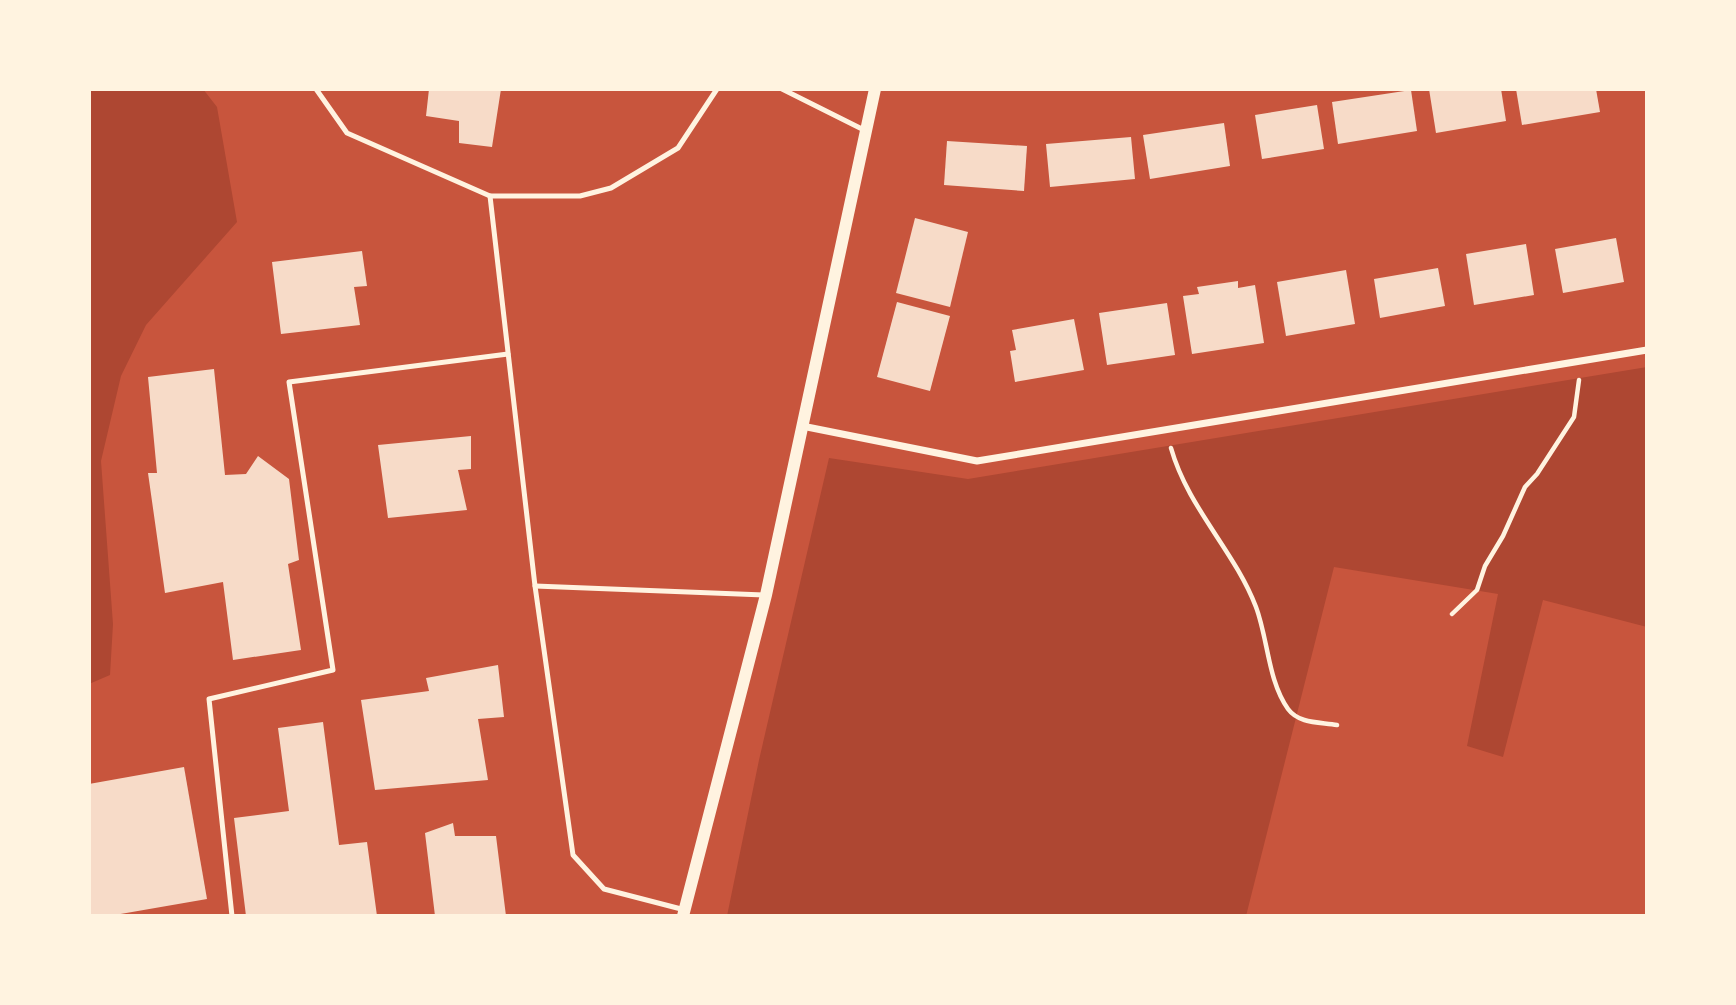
<svg xmlns="http://www.w3.org/2000/svg" width="1736" height="1005" viewBox="0 0 1736 1005" font-family="'DejaVu Sans',sans-serif">
	<style>
		.green { fill: #ae4732 }
		.building { fill: #f7dbc8 }
		.lines { fill: none; stroke-linecap: round; stroke-linejoin: round }
		.path { stroke: #fff3e0; stroke-width: 4.5 }
		.service { stroke: #fff3e0; stroke-width: 5 }
		.minor { stroke: #fff3e0; stroke-width: 7 }
		.tertiary { stroke: #fff3e0; stroke-width: 12 }
	</style>
	<rect width="100%" height="100%" fill="#c8553d"/>
	<g class="green">
		<path d="M 89,89 L 203,89 L 217,107 L 237,222 L 146,325 L 121,376 L 101,461 L 113,624 L 110,675 L 89,684 Z"/>
		<path d="M 1647,367 L 1647,627 L 1543,600 L 1503,757 L 1467,746 L 1498,594 L 1334,567 L 1246,916 L 727,916 L 759,760 L 829,458 L 968,479 Z"/>
	</g>
	<g class="building">
		<path d="M 429,89 L 501,89 L 492,147 L 459,143 L 459,121 L 426,116 Z"/>
		<path d="M 1429,89 L 1501,89 L 1506,121 L 1436,133 Z"/>
		<path d="M 1516,89 L 1596,89 L 1600,112 L 1522,125 Z"/>
		<path d="M 1411,90 L 1417,131 L 1338,144 L 1332,102 Z"/>
		<path d="M 1317,105 L 1324,149 L 1262,159 L 1255,115 Z"/>
		<path d="M 1224,123 L 1230,166 L 1150,179 L 1143,135 Z"/>
		<path d="M 1131,137 L 1135,179 L 1050,187 L 1046,144 Z"/>
		<path d="M 947,141 L 1027,146 L 1024,191 L 944,185 Z"/>
		<path d="M 915,218 L 968,232 L 950,307 L 896,293 Z"/>
		<path d="M 1616,238 L 1624,282 L 1563,293 L 1555,249 Z"/>
		<path d="M 1526,244 L 1534,295 L 1474,305 L 1466,254 Z"/>
		<path d="M 362,251 L 367,286 L 354,287 L 360,325 L 281,334 L 272,262 Z"/>
		<path d="M 1438,268 L 1445,306 L 1380,318 L 1374,279 Z"/>
		<path d="M 1346,270 L 1355,324 L 1286,336 L 1277,282 Z"/>
		<path d="M 1238,281 L 1238,288 L 1255,285 L 1264,343 L 1192,354 L 1183,296 L 1199,294 L 1197,287 Z"/>
		<path d="M 897,302 L 950,316 L 930,391 L 877,377 Z"/>
		<path d="M 1167,303 L 1175,355 L 1107,365 L 1099,313 Z"/>
		<path d="M 1074,319 L 1084,370 L 1015,382 L 1010,351 L 1016,350 L 1012,330 Z"/>
		<path d="M 214,369 L 225,475 L 246,474 L 258,456 L 289,479 L 299,560 L 288,564 L 301,650 L 233,660 L 223,582 L 165,593 L 148,473 L 157,473 L 148,377 Z"/>
		<path d="M 471,436 L 471,469 L 458,470 L 467,510 L 388,518 L 378,445 Z"/>
		<path d="M 498,665 L 504,717 L 478,719 L 488,780 L 375,790 L 361,700 L 429,691 L 426,678 Z"/>
		<path d="M 323,722 L 339,845 L 367,842 L 377,916 L 246,916 L 234,818 L 289,811 L 278,728 Z"/>
		<path d="M 184,767 L 207,899 L 109,916 L 89,916 L 89,784 Z"/>
		<path d="M 453,823 L 455,836 L 496,836 L 506,916 L 435,916 L 425,833 Z"/>
	</g>
	<g class="lines">
		<g class="path">
			<path d="M 1171,448 C 1188,508 1234,550 1256,607 C 1268,639 1268,681 1288,709 C 1299,724 1320,722 1337,725"/>
			<path d="M 1452,614 L 1477,590 L 1485,566 L 1503,536 L 1525,487 L 1537,474 L 1574,417 L 1579,380"/>
		</g>
		<g class="service">
			<path d="M 316,89 L 347,133 L 490,196 L 580,196 L 611,188 L 678,148 L 717,89"/>
			<path d="M 782,89 L 864,130"/>
			<path d="M 490,196 L 535,586 L 573,855 L 604,889 L 685,910"/>
			<path d="M 535,586 L 766,595"/>
			<path d="M 232,916 L 209,699 L 333,670 L 289,382 L 508,354"/>
		</g>
		<path class="minor" d="M 802,426 L 977,461 L 1647,350"/>
		<path class="tertiary" d="M 683,916 L 766,595 L 875,89"/>
	</g>
	<rect width="1736" height="1005" fill="none" stroke="#fff3e0" stroke-width="182"/>
</svg>
